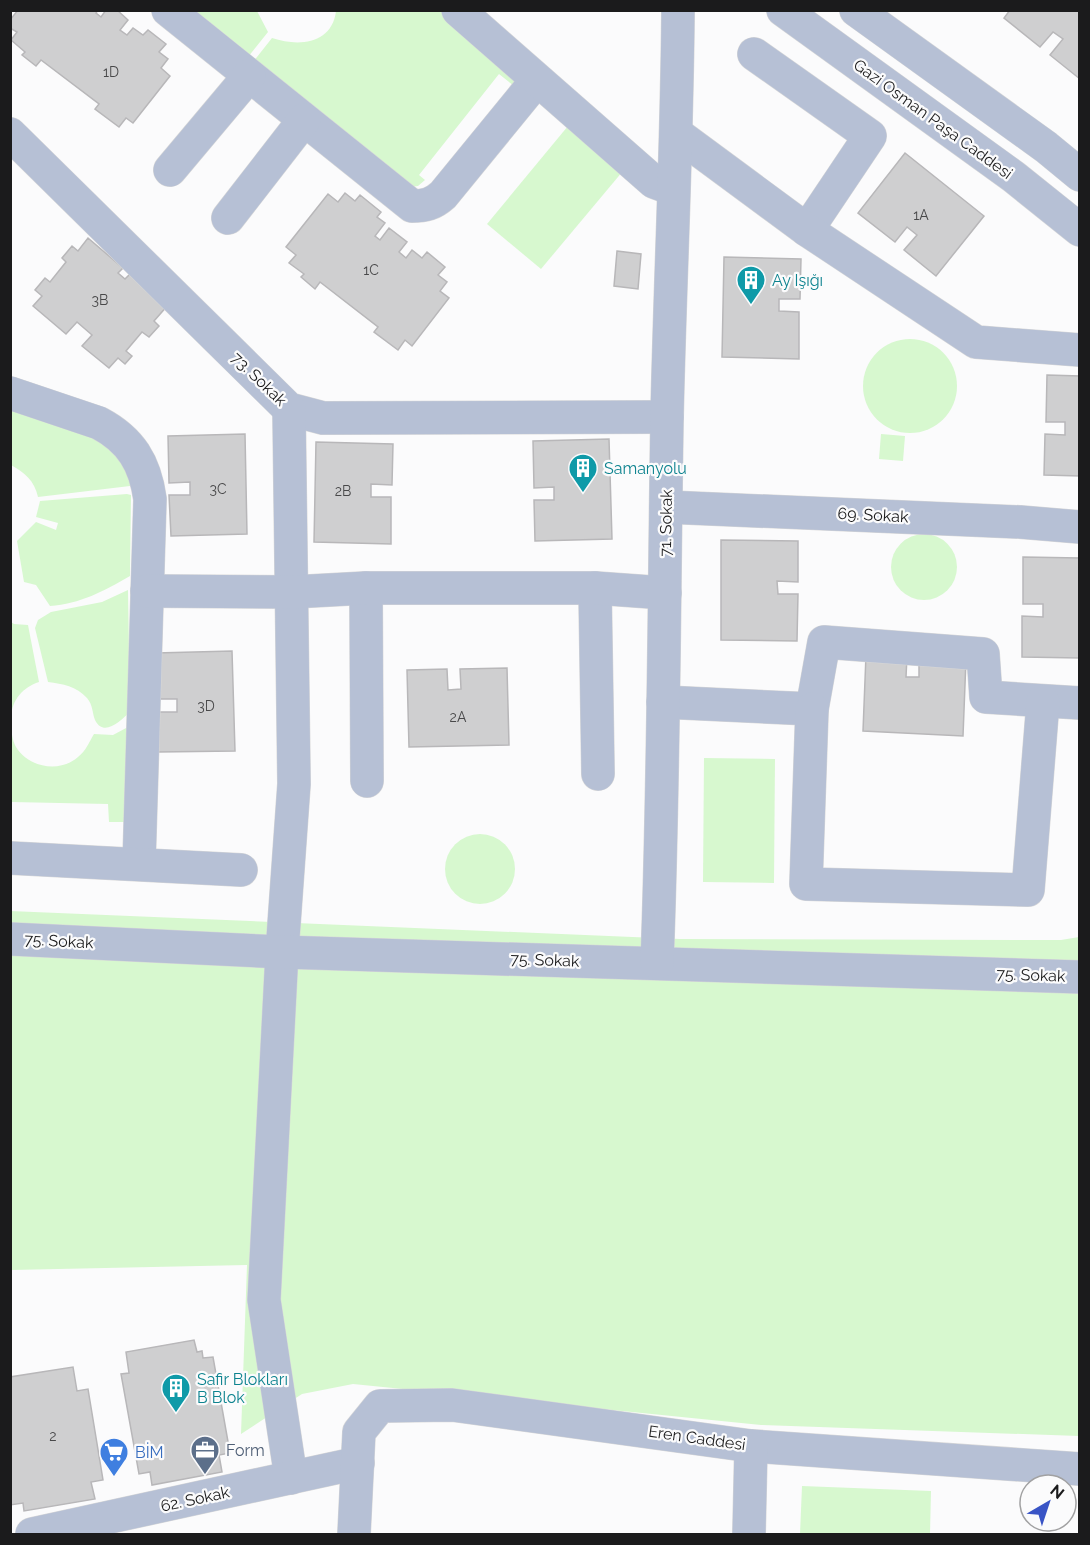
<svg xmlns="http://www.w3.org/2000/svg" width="1090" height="1545" viewBox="0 0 1090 1545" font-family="Raleway,sans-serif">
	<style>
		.green { fill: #d7f8cf }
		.building { fill: #cfcfd0; stroke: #b8b7b9; stroke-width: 1.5 }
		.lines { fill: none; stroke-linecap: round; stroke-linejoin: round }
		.minor-casing { stroke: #d7d7d8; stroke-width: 34 }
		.minor { stroke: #b6c0d5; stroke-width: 33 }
		.labels { text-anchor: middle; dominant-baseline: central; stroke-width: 4.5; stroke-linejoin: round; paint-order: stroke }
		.number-label { font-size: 14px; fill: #484849 }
		.street-label { font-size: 16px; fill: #1b1b1c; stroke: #fbfbfc }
		.culture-label { font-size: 16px; fill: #0d838f; stroke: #fbfbfc; text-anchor: start }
		.service-label { font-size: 16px; fill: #4e5e75; stroke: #fbfbfc; text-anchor: start }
		.shop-label { font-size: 16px; fill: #366cbe; stroke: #fbfbfc; text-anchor: start }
	</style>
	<rect width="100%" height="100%" fill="#fbfbfc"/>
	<g class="green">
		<path d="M 193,11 L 257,11 L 268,32 L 248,57 Z"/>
		<path d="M 336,11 L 452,11 L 517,69 L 514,86 L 499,74 L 419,175 L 425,180 L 418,186 L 410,187 L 253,62 L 272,38 C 299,47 332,44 336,11 Z"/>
		<path d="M 568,126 L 623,171 L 541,269 L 487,224 Z"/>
		<circle cx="910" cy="386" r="47"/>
		<path d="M 10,409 C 47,420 110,430 128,468 C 131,473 130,481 130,486 L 38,497 C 34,480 25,473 11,465 Z"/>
		<path d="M 881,434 L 905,436 L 903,461 L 879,459 Z"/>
		<path d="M 127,494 L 131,495 L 130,576 C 104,591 80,604 50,606 L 36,585 L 24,582 L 17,541 L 36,522 L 56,530 L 58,523 L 36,517 L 40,501 Z"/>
		<circle cx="924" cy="567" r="33"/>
		<path d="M 128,590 L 130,712 C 121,720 104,738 95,720 C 92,712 93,705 87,698 C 76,686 63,684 48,682 L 35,628 L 38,620 L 51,612 L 102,602 Z"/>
		<path d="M 11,622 L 14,624 L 28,625 L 39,682 C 23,687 12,700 11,717 Z"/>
		<path d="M 10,724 C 12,732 12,740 16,747 C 29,768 60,773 78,757 C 86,751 89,742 94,734 L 113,735 L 128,727 L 126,822 L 109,822 L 108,804 L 11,802 Z"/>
		<path d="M 704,758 L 775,759 L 774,883 L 703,882 Z"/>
		<circle cx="480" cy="869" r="35"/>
		<path d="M 10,911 L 680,939 L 1061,940 L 1079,937 L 1079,1436 L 761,1425 L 353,1384 L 302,1394 L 241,1434 L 247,1265 L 11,1270 Z"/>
		<path d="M 802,1486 L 931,1491 L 930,1534 L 800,1534 Z"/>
	</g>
	<g class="building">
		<path d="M 18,10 L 98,10 L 96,13 L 101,17 L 106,10 L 117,10 L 128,20 L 120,30 L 127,35 L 133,28 L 143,35 L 148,30 L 166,44 L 159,52 L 168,59 L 161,68 L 170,76 L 133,123 L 126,118 L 119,127 L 95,109 L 99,104 L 41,60 L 36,66 L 22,55 L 25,52 L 11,40 L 17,32 L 10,28 L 10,20 Z"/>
		<path d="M 1010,10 L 1080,10 L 1080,79 L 1050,55 L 1063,39 L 1053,32 L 1040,47 L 1004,18 Z"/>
		<path d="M 905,153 L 984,216 L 936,276 L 904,250 L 917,235 L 907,227 L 895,242 L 858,213 Z"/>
		<path d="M 345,193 L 355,201 L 360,195 L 381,212 L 377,217 L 385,223 L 375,236 L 380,240 L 389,228 L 407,242 L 399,252 L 406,258 L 412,250 L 422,258 L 427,252 L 445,267 L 438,275 L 447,282 L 440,291 L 449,298 L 412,346 L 405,340 L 398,350 L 374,332 L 378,327 L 320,282 L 315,289 L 301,277 L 304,274 L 289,263 L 296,255 L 286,247 L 328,194 L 338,202 Z"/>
		<path d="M 88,238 L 123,268 L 118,273 L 125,279 L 131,273 L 168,305 L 154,321 L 159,326 L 149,337 L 142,332 L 126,351 L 132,356 L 125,364 L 118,358 L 109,368 L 82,346 L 92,335 L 77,322 L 66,334 L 33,306 L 42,296 L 35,290 L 45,278 L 50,282 L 66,262 L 62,258 L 72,246 L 78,251 Z"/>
		<path d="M 617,251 L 641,254 L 638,289 L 614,286 Z"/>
		<path d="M 724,257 L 801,259 L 800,299 L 779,299 L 779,311 L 799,312 L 799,359 L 722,357 Z"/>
		<path d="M 1047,375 L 1080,376 L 1080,476 L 1044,475 L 1045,434 L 1065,435 L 1065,422 L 1046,422 Z"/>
		<path d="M 245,434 L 247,534 L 171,536 L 169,495 L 190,495 L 190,482 L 169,483 L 168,436 Z"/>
		<path d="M 609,439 L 612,539 L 535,541 L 534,500 L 554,500 L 554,487 L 534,488 L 533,441 Z"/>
		<path d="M 316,442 L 393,444 L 392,485 L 371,484 L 371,497 L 391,497 L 391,544 L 314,542 Z"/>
		<path d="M 721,540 L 798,541 L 798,582 L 777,581 L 778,594 L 798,594 L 797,641 L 721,640 Z"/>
		<path d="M 1023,557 L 1080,558 L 1080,658 L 1022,657 L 1022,616 L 1043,617 L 1043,604 L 1023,604 Z"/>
		<path d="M 232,651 L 235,751 L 158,752 L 157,712 L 177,712 L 177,699 L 157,699 L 156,653 Z"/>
		<path d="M 866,655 L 907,656 L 906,677 L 919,677 L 919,657 L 966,659 L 963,736 L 863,731 Z"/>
		<path d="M 507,668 L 509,745 L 409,747 L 407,670 L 447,669 L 448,690 L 461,689 L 460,669 Z"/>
		<path d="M 194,1340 L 197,1352 L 202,1351 L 203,1358 L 213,1357 L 230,1453 L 219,1455 L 222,1472 L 152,1485 L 150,1472 L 139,1474 L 121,1374 L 129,1373 L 126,1352 Z"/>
		<path d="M 73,1367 L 77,1391 L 88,1389 L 103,1480 L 91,1482 L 95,1499 L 24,1511 L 23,1503 L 10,1505 L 10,1377 Z"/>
	</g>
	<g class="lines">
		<g class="minor-casing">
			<g id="minor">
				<path d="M 168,10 L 412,206 C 425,206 433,204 443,195 L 537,80"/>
				<path d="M 458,10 L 654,182 L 673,189"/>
				<path d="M 783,10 L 1014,177 L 1080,230"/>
				<path d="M 856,10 L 1046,147 L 1080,175"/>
				<path d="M 754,54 L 870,136 L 807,230"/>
				<path d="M 10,134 L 289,409 L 323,418 L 667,417"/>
				<path d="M 677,134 L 807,230 L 976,342 L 1080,350"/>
				<path d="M 170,170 L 249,76"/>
				<path d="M 228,218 L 304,120"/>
				<path d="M 10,393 L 99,423 C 131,440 145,463 150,499 L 139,864"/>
				<path d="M 289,409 L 294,784 L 282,952 L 264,1300 L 291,1478"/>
				<path d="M 666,507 L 1020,522 L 1080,527"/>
				<path d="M 366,588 L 367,781"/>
				<path d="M 595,588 L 598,774"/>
				<path d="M 147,591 L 292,592 L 366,588 L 595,588 L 665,593"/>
				<path d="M 663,702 L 812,709 L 824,642 L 983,654 L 986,697 L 1080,703"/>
				<path d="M 812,709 L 806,884 L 1028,890 L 1043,702"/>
				<path d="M 10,858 L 241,870"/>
				<path d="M 10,939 L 282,952 L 1080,977"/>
				<path d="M 657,963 C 664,781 664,599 667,417 C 670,282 677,146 678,10"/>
				<path d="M 32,1534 L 358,1463"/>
				<path d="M 354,1534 L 359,1432 L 380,1406 L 452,1405 L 751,1446 L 1080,1469"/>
				<path d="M 749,1534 L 751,1446"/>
			</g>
		</g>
		<use href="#minor" class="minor"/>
	</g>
	<defs>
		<g id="building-pin" transform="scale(1.5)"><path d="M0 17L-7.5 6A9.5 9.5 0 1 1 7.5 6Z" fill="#0f9aa8" stroke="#fbfbfc"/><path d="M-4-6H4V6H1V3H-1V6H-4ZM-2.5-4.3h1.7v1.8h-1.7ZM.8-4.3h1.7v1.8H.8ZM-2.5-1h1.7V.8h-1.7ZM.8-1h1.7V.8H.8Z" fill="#fff"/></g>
		<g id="office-pin" transform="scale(1.5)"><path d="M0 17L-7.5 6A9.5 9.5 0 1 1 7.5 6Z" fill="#5c6f8a" stroke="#fbfbfc"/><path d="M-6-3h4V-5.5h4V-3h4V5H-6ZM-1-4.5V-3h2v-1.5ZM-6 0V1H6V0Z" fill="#fff"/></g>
		<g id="supermarket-pin" transform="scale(1.5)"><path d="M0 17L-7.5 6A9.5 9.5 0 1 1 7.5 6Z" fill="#3f7fe0" stroke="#fbfbfc"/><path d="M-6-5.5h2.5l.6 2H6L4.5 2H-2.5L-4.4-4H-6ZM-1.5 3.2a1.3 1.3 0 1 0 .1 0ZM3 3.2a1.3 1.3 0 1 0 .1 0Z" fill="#fff"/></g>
	</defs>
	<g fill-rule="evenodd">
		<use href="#building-pin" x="751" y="280"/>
		<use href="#building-pin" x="583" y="468"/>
		<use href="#building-pin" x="176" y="1388"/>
		<use href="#office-pin" x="205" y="1450"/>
		<use href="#supermarket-pin" x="114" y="1452"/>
	</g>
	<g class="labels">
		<g class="number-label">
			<text x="111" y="72">1D</text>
			<text x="921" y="215">1A</text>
			<text x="371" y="270">1C</text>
			<text x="100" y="300">3B</text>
			<text x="218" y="489">3C</text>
			<text x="343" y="491">2B</text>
			<text x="206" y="706">3D</text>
			<text x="458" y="717">2A</text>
			<text x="53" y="1436">2</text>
		</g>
		<g class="street-label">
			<text transform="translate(933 119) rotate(36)">Gazi Osman Paşa Caddesi</text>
			<text transform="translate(259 379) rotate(44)">73. Sokak</text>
			<text transform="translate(873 515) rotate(3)">69. Sokak</text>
			<text transform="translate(666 523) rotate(-89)">71. Sokak</text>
			<text transform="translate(59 941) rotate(3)">75. Sokak</text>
			<text transform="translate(545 960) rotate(2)">75. Sokak</text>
			<text transform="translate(1031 975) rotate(2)">75. Sokak</text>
			<text transform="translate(697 1438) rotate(8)">Eren Caddesi</text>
			<text transform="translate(195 1499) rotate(-12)">62. Sokak</text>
		</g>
		<g class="culture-label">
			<text x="772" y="280">Ay Işığı</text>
			<text x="604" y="468">Samanyolu</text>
			<text x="197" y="1379">Safir Blokları<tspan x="197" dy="18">B Blok</tspan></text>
		</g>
		<g class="service-label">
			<text x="226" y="1450">Form</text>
		</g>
		<g class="shop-label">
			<text x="135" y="1452">BİM</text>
		</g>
	</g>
	<rect width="1090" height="1545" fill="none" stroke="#1b1b1c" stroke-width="24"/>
	<g transform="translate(1048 1503) rotate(39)"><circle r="28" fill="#fbfbfc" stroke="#a1a1a2" stroke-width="1.5"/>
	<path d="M0-4.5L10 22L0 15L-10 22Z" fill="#3954c6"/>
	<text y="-9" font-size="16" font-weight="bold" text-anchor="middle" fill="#1b1b1c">N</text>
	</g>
</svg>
